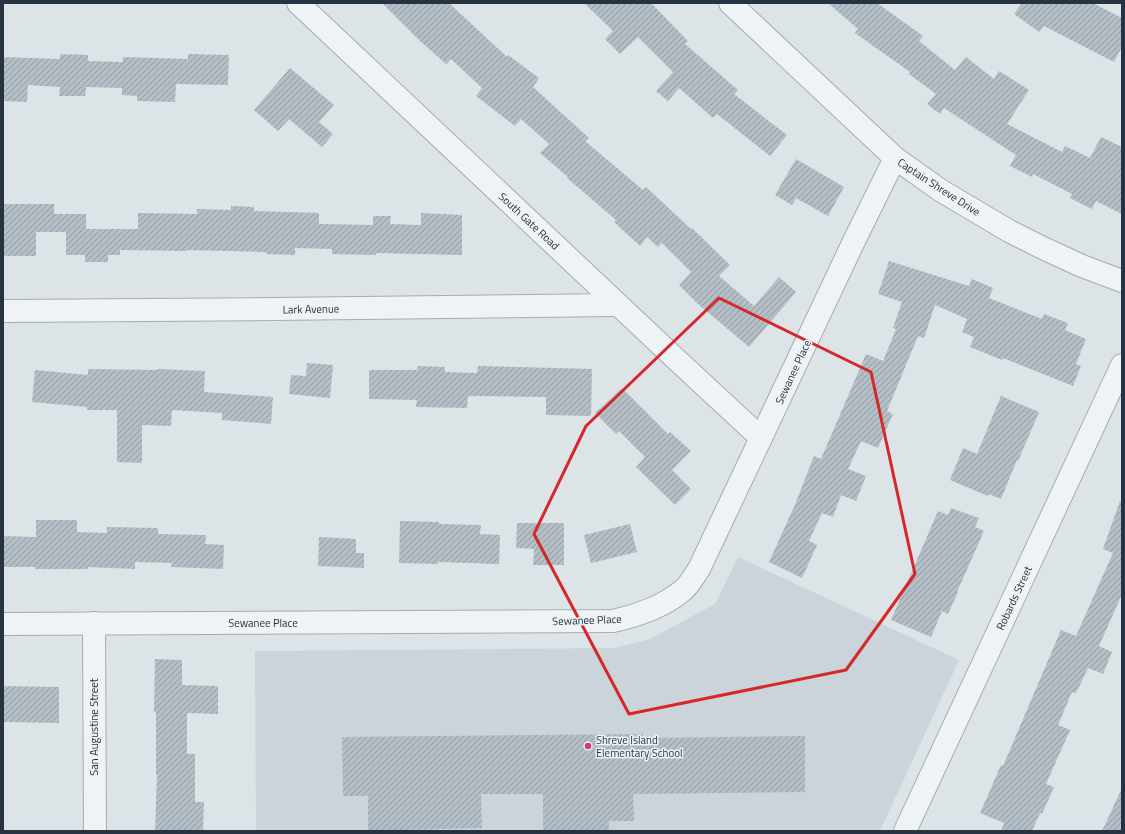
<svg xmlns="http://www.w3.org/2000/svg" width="1125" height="834" viewBox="0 0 1125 834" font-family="'Titillium Web',sans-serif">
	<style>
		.built { fill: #cbd3db }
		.building { fill: url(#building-hatch) }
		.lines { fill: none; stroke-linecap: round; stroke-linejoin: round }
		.minor-casing { stroke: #a2acb2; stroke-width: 24 }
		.minor { stroke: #f0f3f6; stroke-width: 22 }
		.marked { fill: none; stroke: #d62828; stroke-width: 3; stroke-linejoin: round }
		.poi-dot { fill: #d9366a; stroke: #edf2f6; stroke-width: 1.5 }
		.labels { text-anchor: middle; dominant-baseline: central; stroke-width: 3; stroke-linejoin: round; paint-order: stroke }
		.street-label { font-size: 11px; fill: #253440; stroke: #edf2f6 }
		.poi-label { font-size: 11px; fill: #253440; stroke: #edf2f6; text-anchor: start }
	</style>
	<defs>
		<pattern id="building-hatch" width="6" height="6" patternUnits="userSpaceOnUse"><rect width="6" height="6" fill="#b4bec6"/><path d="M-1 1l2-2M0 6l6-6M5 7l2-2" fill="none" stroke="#929ba2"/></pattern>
	</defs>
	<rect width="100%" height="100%" fill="#dde4e8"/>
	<path class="built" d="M 738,557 L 959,660 L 880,831 L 256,831 L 255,651 L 615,648 L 650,639 L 715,604 Z"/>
	<g class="building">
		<path d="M 382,3 L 449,3 L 507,57 L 508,55 L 539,78 L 533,87 L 589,138 L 585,141 L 643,190 L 646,187 L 691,229 L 692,228 L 730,265 L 719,276 L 754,306 L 779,277 L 796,292 L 749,347 L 697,303 L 679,285 L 691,272 L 662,243 L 658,247 L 647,237 L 640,246 L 614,222 L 616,220 L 567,178 L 568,177 L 540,153 L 549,144 L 521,119 L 515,126 L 476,96 L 482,88 L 451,59 L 446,64 L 419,40 Z"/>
		<path d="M 584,3 L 651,3 L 688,41 L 685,44 L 738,90 L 734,94 L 787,135 L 770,156 L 717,114 L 713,118 L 679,88 L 668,101 L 656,91 L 673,72 L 638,37 L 620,54 L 605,39 L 613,31 Z"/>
		<path d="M 828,3 L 877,3 L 923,36 L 919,41 L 955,70 L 966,57 L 994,79 L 999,71 L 1029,90 L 1007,124 L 1062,152 L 1065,146 L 1090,158 L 1101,137 L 1122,147 L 1122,214 L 1096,201 L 1092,209 L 1070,198 L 1072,194 L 1033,174 L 1032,177 L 1010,166 L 1016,155 L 944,108 L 940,114 L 927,104 L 936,94 L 909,74 L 910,72 L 855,33 L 858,29 Z"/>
		<path d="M 1022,3 L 1093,3 L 1122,18 L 1122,47 L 1114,62 L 1044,26 L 1039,32 L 1014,14 Z"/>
		<path d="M 60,54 L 88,55 L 88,61 L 123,62 L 123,57 L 188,59 L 188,54 L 229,55 L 228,85 L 176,84 L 175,102 L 137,101 L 137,96 L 122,95 L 122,88 L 86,87 L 85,96 L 59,96 L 60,87 L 28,85 L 27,102 L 3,101 L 3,57 L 60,59 Z"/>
		<path d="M 290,68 L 334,105 L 319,122 L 333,134 L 322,147 L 289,119 L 278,131 L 254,110 Z"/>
		<path d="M 796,159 L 844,187 L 828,216 L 796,198 L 792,205 L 775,195 Z"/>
		<path d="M 3,204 L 54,204 L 54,214 L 86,214 L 86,229 L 138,229 L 138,213 L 197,214 L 197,209 L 231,210 L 231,206 L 254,207 L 254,211 L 319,213 L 319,224 L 373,225 L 373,216 L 391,216 L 390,224 L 421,225 L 421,213 L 462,215 L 462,255 L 376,253 L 376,255 L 332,254 L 332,249 L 295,248 L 295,255 L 266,254 L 266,252 L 187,250 L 187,251 L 120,250 L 120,255 L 108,255 L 108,262 L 85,262 L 85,255 L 66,255 L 66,232 L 36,232 L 36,256 L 3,256 Z"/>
		<path d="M 889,261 L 969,286 L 972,279 L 993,288 L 989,298 L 1042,319 L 1044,314 L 1068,323 L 1065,330 L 1086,339 L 1076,364 L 1081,366 L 1073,386 L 1003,358 L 1002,360 L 970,347 L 974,337 L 962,332 L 967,319 L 935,305 L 924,338 L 918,336 L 887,411 L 893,414 L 878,448 L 861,441 L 848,469 L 866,476 L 856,501 L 841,495 L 833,517 L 822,513 L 809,541 L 817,545 L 802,578 L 769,562 L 794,507 L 814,456 L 821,459 L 866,354 L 883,361 L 896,329 L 893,328 L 902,302 L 878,294 Z"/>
		<path d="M 307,363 L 333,365 L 330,398 L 289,394 L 291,375 L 306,376 Z"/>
		<path d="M 418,366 L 445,367 L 445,372 L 477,373 L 478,366 L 592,369 L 591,416 L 546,415 L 546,397 L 468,396 L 467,408 L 416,407 L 417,400 L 369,399 L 369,370 L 417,370 Z"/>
		<path d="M 88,369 L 158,370 L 158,369 L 205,371 L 204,392 L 273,397 L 271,424 L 222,420 L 222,413 L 172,410 L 171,426 L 142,425 L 142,463 L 117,462 L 117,410 L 87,410 L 87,407 L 32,402 L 35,370 L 88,375 Z"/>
		<path d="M 622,388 L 668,434 L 670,432 L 691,451 L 672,470 L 691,489 L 675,505 L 636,467 L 645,457 L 619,431 L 616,434 L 595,413 Z"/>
		<path d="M 1001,396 L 1039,412 L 1018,461 L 1017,460 L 1001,499 L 989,494 L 988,496 L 950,480 L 963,448 L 977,454 Z"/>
		<path d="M 1120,501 L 1122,502 L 1122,594 L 1099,646 L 1112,652 L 1103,674 L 1088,668 L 1076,693 L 1072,692 L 1058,725 L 1070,730 L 1046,784 L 1054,787 L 1042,814 L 1040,813 L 1032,831 L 1001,831 L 1004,823 L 980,813 L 1001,765 L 1003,766 L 1061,630 L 1076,636 L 1113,553 L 1103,549 Z"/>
		<path d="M 951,508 L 979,518 L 975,527 L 984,531 L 957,592 L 958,592 L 948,614 L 942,611 L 931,637 L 891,620 L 938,511 L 948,515 Z"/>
		<path d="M 36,520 L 77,520 L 77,532 L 107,533 L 107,527 L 158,528 L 158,534 L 206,535 L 205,544 L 224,545 L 223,569 L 171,567 L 172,563 L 135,562 L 135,569 L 88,567 L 88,569 L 35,569 L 35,567 L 3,567 L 3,536 L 36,537 Z"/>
		<path d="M 400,521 L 439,522 L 439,524 L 481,525 L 480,534 L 500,535 L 499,564 L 438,562 L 438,564 L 399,563 Z"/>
		<path d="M 517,523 L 564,523 L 564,565 L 533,565 L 534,549 L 516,548 Z"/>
		<path d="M 630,524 L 637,552 L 591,563 L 584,535 Z"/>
		<path d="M 319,537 L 356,539 L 356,553 L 364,553 L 364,568 L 318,566 Z"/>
		<path d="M 155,659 L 182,660 L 182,685 L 218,686 L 218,714 L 187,713 L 187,754 L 195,754 L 195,802 L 204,802 L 203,831 L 155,831 L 157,774 L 156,774 L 156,712 L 154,712 Z"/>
		<path d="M 3,686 L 59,687 L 59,723 L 3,722 Z"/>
		<path d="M 643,734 L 643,738 L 805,736 L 805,792 L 633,794 L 634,821 L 609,821 L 609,831 L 543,831 L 543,794 L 481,794 L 482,828 L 368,831 L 368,796 L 343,796 L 342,737 Z"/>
		<path d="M 1122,788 L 1122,831 L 1102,831 Z"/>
	</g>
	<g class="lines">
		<g class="minor-casing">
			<g id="minor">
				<path d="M 298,3 L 678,361 L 761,438"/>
				<path d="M 730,3 L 895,158 L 940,190 L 1009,231 L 1045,249 L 1082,266 L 1122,281"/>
				<path d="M 3,311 L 274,309 L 618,305"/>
				<path d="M 94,623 L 95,831"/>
				<path d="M 3,624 L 613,621 C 636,616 664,606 682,591 C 689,586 694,576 699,569 L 854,241 L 895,158"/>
				<path d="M 905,831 L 1122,365"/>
			</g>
		</g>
		<use href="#minor" class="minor"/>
	</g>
	<path class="marked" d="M 719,298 L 871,372 L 915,574 L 846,670 L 629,714 L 534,534 L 586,426 Z"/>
	<circle class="poi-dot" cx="588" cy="746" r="4"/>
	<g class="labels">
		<g class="street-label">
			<text transform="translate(939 187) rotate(33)">Captain Shreve Drive</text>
			<text transform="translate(529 221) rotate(43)">South Gate Road</text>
			<text transform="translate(311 309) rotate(-1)">Lark Avenue</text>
			<text transform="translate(793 372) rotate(-65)">Sewanee Place</text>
			<text transform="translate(1014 598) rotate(-65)">Robards Street</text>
			<text transform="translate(587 620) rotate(-2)">Sewanee Place</text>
			<text x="263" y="623">Sewanee Place</text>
			<text transform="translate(94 727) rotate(-90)">San Augustine Street</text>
		</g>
		<g class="poi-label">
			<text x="596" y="740">Shreve Island<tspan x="596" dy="13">Elementary School</tspan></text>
		</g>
	</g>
	<rect width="1125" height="834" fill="none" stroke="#253440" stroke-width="8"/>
</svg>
